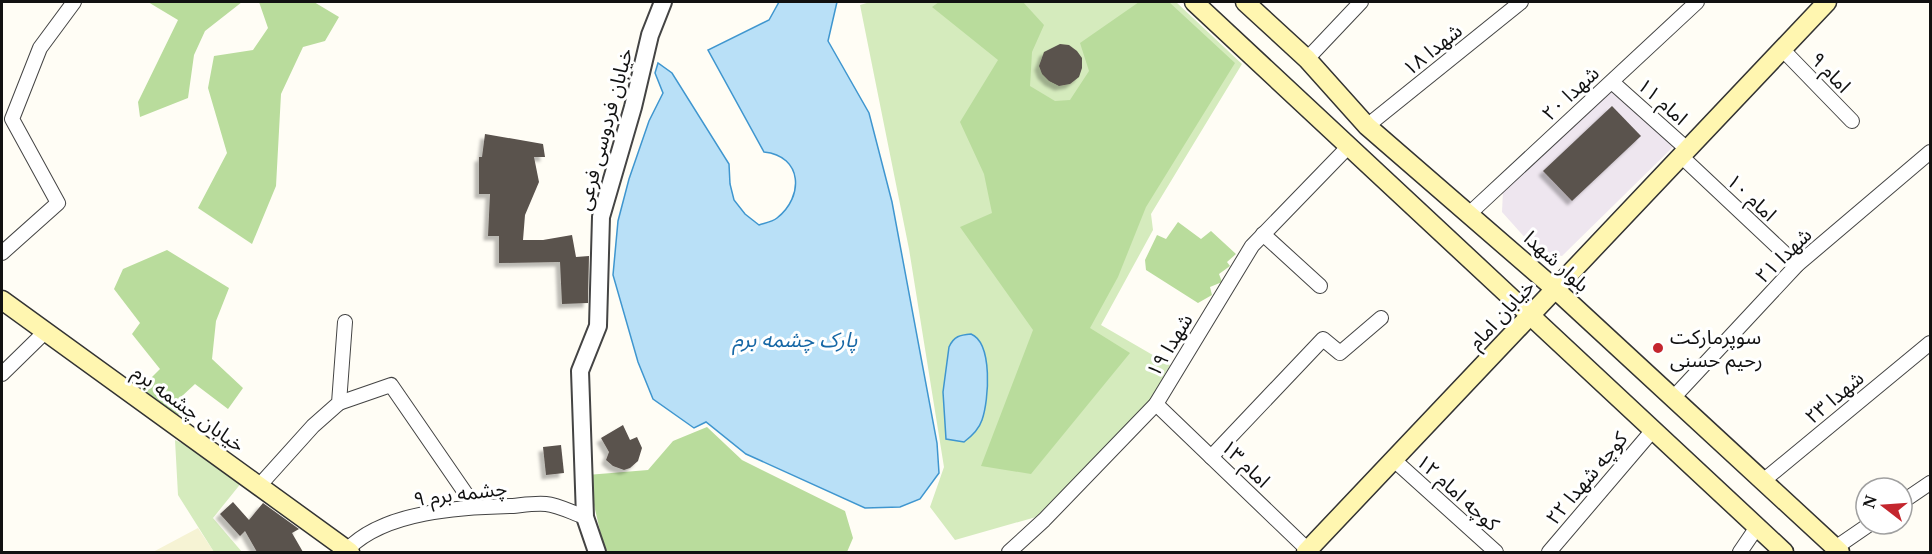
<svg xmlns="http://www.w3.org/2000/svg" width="1932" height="554" viewBox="0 0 1932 554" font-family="'Noto Serif','Noto Sans Arabic',serif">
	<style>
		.industrial { fill: #eee6ef }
		.farmland { fill: #f6f3d4 }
		.green { fill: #d5ebbd }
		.forest { fill: #b9dc9c }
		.water { fill: #b9e0f7; stroke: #3f96cf; stroke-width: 1.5 }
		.building { fill: #5a524d; filter: url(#shadow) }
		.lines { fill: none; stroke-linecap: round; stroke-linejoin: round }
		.minor-casing { stroke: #444; stroke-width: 16 }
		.tertiary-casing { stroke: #444; stroke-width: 20 }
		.secondary-casing { stroke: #333; stroke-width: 21 }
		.minor { stroke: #fff; stroke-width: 14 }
		.tertiary { stroke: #fff; stroke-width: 16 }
		.secondary { stroke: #fff6b0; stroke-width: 18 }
		.poi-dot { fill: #c4262e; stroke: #fff; stroke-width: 2 }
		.labels { text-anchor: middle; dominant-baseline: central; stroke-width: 6; stroke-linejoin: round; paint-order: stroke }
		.street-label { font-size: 20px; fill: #111; stroke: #fff }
		.poi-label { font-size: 20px; fill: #111; stroke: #fff; text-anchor: start }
		.water-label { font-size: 21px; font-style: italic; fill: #1768a6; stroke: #fff }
	</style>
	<defs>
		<filter id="shadow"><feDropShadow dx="-4.5" dy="4.5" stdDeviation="1.5" flood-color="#0004"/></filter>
	</defs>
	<rect width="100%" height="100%" fill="#fffdf5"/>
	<path class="industrial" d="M 1615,88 L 1674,146 L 1562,256 L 1537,251 L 1502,212 L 1503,191 Z"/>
	<path class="farmland" d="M 198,528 L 214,552 L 153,552 Z"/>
	<g class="green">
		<path d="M 870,2 L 1176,2 L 1242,64 L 1151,214 L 1153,230 L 1101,325 L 1170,365 L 1148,404 L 1036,517 L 955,540 L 930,507 L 944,467 L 909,249 L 860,5 Z"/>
		<path d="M 175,440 L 197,450 L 242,482 L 213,518 L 242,552 L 214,552 L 178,495 Z"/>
	</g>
	<g class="forest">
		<path d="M 148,2 L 242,2 L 205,31 L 194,55 L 188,98 L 140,117 L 138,102 L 178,20 Z"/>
		<path d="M 259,2 L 314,2 L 339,17 L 325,41 L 303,47 L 281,94 L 276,186 L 252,244 L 198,208 L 227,153 L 208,88 L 214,56 L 253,50 L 268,28 Z"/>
		<path d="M 939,2 L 1023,2 L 1044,25 L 1032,52 L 1030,86 L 1055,101 L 1070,100 L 1089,71 L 1080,43 L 1139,2 L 1169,2 L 1235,63 L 1146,207 L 1118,277 L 1090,328 L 1130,353 L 1031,474 L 981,466 L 1033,330 L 960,227 L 992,213 L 984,174 L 960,122 L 998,60 L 932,7 Z"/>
		<path d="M 1178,222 L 1201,239 L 1211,231 L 1236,254 L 1227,262 L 1230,266 L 1219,274 L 1222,282 L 1210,287 L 1212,295 L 1198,303 L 1146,270 L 1145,260 L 1157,235 L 1166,239 Z"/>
		<path d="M 167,250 L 229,288 L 216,321 L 212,359 L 243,388 L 228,409 L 195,384 L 181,397 L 178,418 L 138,391 L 160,369 L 132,334 L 140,323 L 114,289 L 123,269 Z"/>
		<path d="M 707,427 L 742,460 L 845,511 L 853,538 L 847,552 L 605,552 L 587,475 L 648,470 L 673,441 Z"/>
	</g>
	<g class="water">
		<path d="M 779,2 L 837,2 L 828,41 L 869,113 L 892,202 L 937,443 L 939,473 L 920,499 L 900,507 L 865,508 L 746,454 L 706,422 L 694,428 L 653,399 L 638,362 L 613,275 L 618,221 L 629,179 L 649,121 L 663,93 L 655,73 L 658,63 L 672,73 L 729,164 L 730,184 L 734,200 L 745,214 L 759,225 C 765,223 772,222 777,218 C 804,197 803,156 764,152 L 708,50 L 769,20 Z"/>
		<path d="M 971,334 C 993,343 989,400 982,420 C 979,429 972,436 964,442 L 946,439 L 943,392 L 949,347 C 954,336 960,335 971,334 Z"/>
	</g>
	<g class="building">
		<path d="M 1060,44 L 1069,45 L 1077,51 L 1082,58 L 1082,68 L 1079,77 L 1070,84 L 1059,86 L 1049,81 L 1042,74 L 1039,66 L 1044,52 Z"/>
		<path d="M 1612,106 L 1641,136 L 1572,201 L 1543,171 Z"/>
		<path d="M 485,134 L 543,144 L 545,157 L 534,157 L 539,182 L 525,215 L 523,240 L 543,240 L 572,235 L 576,257 L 589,256 L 588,303 L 562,304 L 560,262 L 499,263 L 499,236 L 488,236 L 490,194 L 479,194 L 479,157 L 482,157 Z"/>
		<path d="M 623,425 L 630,440 L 637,437 L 642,448 L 638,461 L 630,468 L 624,470 L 613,466 L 606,460 L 609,452 L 601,438 Z"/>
		<path d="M 561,445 L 564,473 L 546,475 L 543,447 Z"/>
		<path d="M 233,502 L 249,520 L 263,503 L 299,529 L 292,533 L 303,552 L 257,552 L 245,531 L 240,536 L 220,514 Z"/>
	</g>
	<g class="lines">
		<g class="minor-casing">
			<g id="minor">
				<path d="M 1782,49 L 1852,121"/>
				<path d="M 1307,59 L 1361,2"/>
				<path d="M 1612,82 L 1687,149"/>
				<path d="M 1367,126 L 1521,2"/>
				<path d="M 1681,156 L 1797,265"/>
				<path d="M 1470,213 L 1697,2"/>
				<path d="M 1263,234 L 1320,286"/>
				<path d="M 2,253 L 58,203 L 12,119 L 40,48 L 74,2"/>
				<path d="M 2,374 L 46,331"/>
				<path d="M 1673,398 L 1797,265 L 1930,152"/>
				<path d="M 339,403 L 391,385 L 475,507"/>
				<path d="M 1156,404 L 1308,550"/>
				<path d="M 1211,457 L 1323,339 L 1340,353 L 1381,318"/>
				<path d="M 1394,460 L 1496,552"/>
				<path d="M 1763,481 L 1930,343"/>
				<path d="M 259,486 L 313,426 L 339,403 L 345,322"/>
				<path d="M 1902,502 L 1930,483"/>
				<path d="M 1835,548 L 1870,524"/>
				<path d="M 347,550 C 384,511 462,507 513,506 C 523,505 535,503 546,504 C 558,505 573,513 585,517"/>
				<path d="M 1009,552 L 1044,520 L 1156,404 L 1252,246 L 1349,146"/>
				<path d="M 1549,552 L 1653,430"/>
				<path d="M 1740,552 L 1757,527"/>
			</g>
		</g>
		<g class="tertiary-casing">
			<path id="tertiary" d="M 597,552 L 585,517 L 580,371 L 598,326 L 601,217 L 633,107 L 650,35 L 663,2"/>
		</g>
		<g class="secondary-casing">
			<g id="secondary">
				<path d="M 1194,2 L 1784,552"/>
				<path d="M 1245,2 L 1307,59 L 1367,126 L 1555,289 L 1840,552"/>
				<path d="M 2,300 L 350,552"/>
				<path d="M 1306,552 L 1827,2"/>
			</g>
		</g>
		<use href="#minor" class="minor"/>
		<use href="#tertiary" class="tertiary"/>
		<use href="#secondary" class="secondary"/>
	</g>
	<circle class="poi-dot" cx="1658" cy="348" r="6"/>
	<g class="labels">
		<g class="street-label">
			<text transform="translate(1432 49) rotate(-39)">شهدا ۱۸</text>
			<text transform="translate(1831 72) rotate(46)">امام ۹</text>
			<text transform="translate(1570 93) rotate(-43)">شهدا ۲۰</text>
			<text transform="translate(1663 101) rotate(42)">امام ۱۱</text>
			<text transform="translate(604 129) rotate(-75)">خیابان فردوسی فرعی</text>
			<text transform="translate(1752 197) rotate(43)">امام ۱۰</text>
			<text transform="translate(1783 255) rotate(-44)">شهدا ۲۱</text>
			<text transform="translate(1557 261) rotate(42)">بلوار شهدا</text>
			<text transform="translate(1501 314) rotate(-47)">خیابان امام</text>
			<text transform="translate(1169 345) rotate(-59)">شهدا ۱۹</text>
			<text transform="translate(1834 397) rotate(-40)">شهدا ۲۳</text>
			<text transform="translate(189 408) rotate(36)">خیابان چشمه برم</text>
			<text transform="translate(1246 463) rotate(44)">امام ۱۳</text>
			<text transform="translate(1586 478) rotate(-50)">کوچه شهدا ۲۲</text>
			<text transform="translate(1458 492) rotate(42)">کوچه امام ۱۲</text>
			<text transform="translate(460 493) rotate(-7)">چشمه برم ۹</text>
		</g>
		<g class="poi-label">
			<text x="1670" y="336">سوپرمارکت<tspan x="1670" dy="23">رحیم حسنی</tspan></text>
		</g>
		<g class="water-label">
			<text x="795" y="339">پارک چشمه برم</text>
		</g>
	</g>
	<rect width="1932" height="554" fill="none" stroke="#111111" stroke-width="6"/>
	<g transform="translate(1884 506) rotate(287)"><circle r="28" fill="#ffffff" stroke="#a0a0a0" stroke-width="1.5"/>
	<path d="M0-4.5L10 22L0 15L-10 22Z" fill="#c4262e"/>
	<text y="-9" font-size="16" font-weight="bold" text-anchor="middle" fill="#111111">N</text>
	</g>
</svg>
